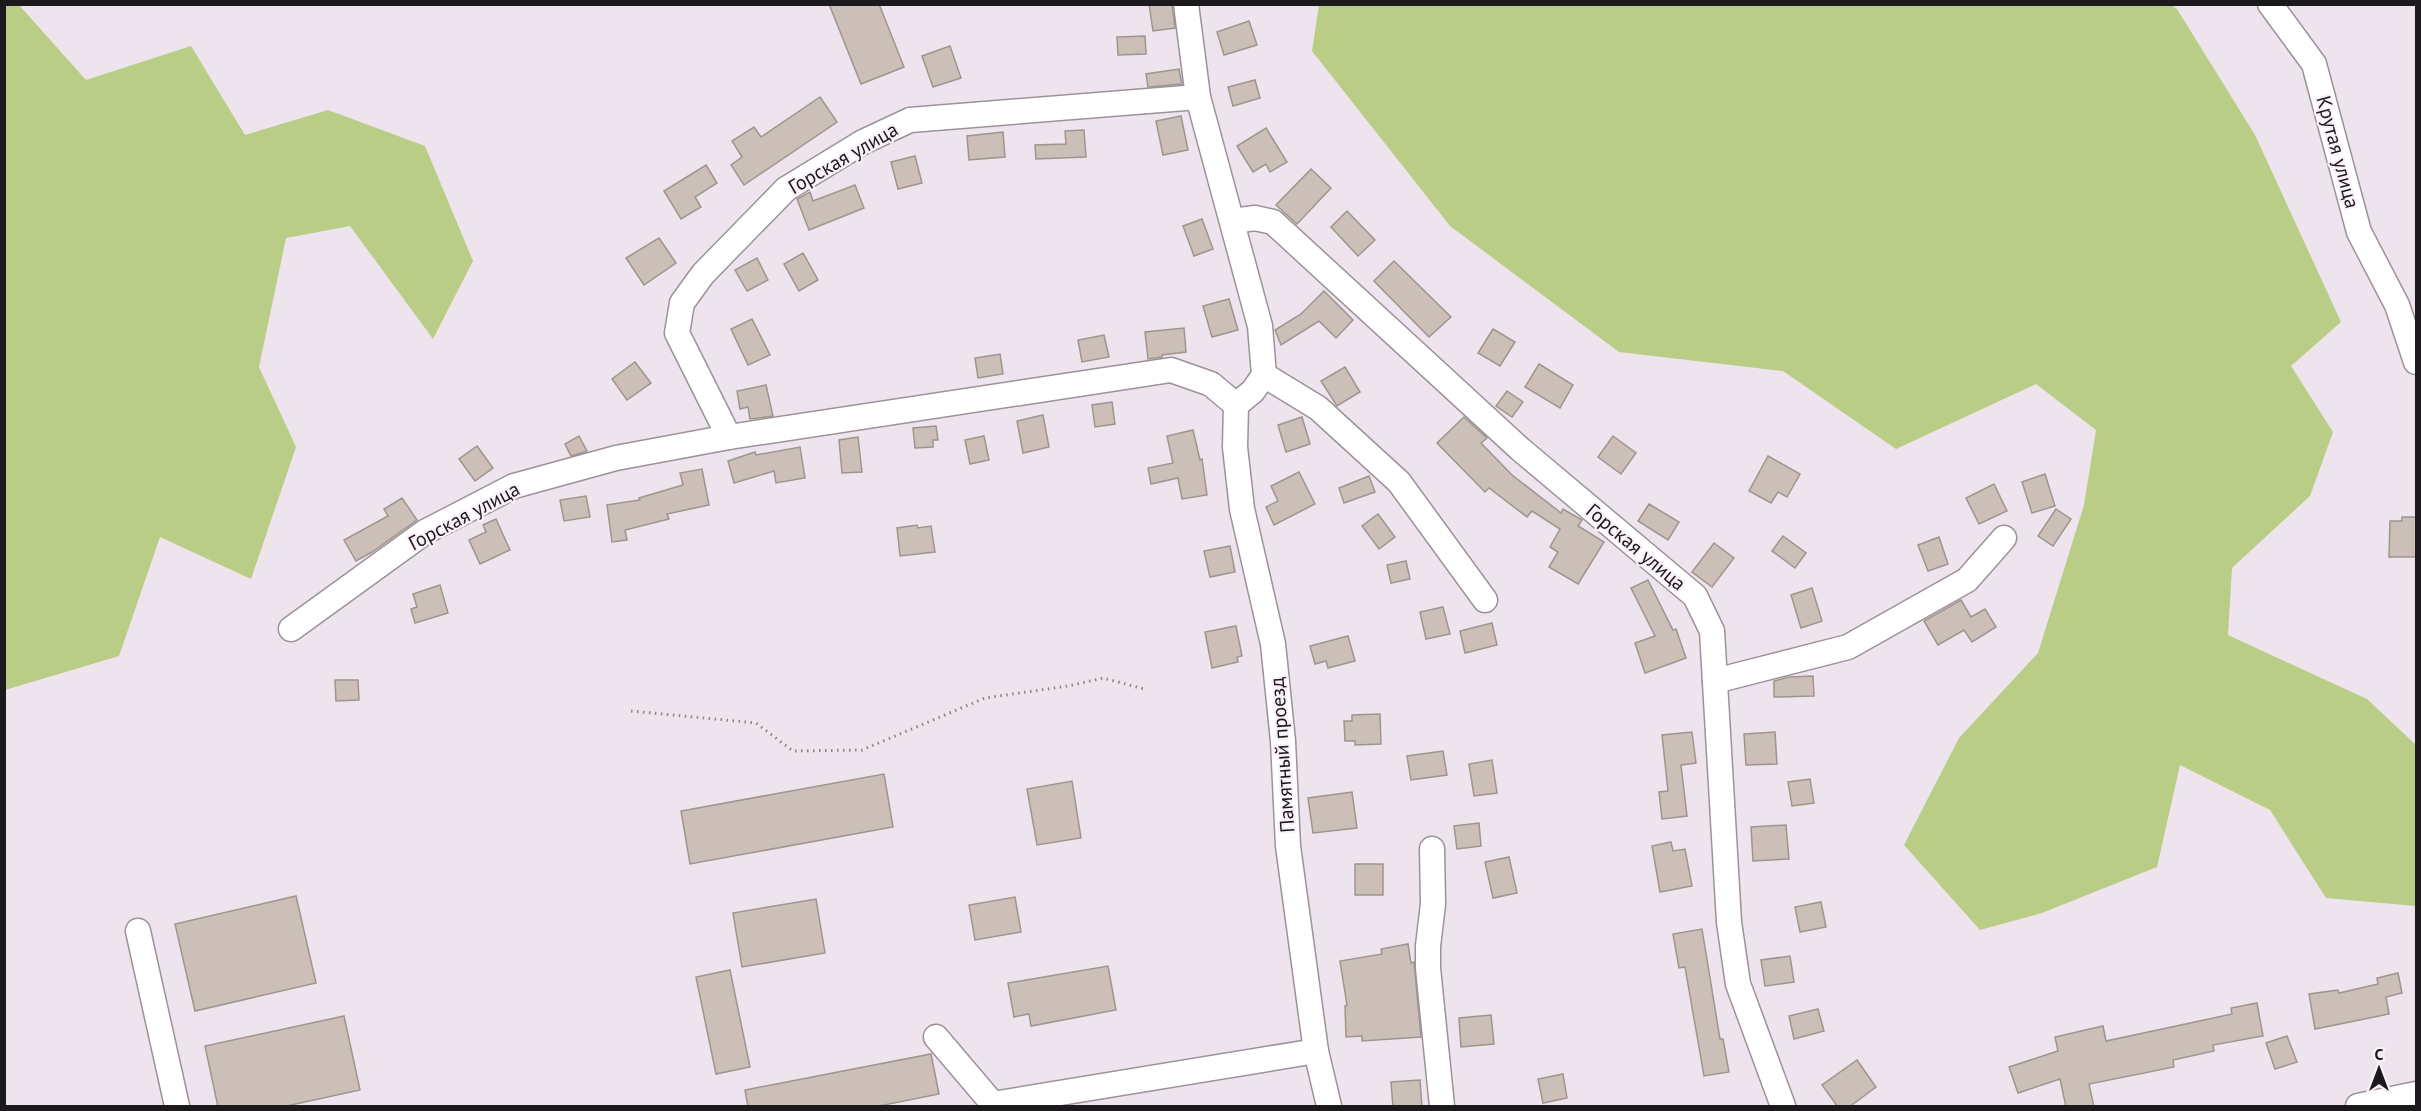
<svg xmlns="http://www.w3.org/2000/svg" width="2421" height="1111" viewBox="0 0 2421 1111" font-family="'PT Sans',sans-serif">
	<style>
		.green { fill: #b9cd86 }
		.building { fill: #cbbfb8; stroke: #9f958e; stroke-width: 1.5 }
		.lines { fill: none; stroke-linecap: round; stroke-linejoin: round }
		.minor-casing { stroke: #9b929a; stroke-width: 27 }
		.path { stroke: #8b848a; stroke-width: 3; stroke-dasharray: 1.5 4.5; stroke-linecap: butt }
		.minor { stroke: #fff; stroke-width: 24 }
		.labels { text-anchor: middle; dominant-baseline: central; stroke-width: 4.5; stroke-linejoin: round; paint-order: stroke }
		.street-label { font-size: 20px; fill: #1c191c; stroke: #fbf1fa }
	</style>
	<rect width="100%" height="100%" fill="#eee4ed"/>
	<g class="green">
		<path d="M 5,4 L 19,5 L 86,80 L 191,46 L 245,135 L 328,110 L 425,146 L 473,261 L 433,339 L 350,226 L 286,238 L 259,367 L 296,447 L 251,579 L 160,537 L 119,656 L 5,690 Z"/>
		<path d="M 2170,4 L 2177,9 L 2255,135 L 2341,322 L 2291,366 L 2333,432 L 2310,496 L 2232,568 L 2228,635 L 2367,699 L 2416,745 L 2416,906 L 2326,898 L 2270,810 L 2180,765 L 2157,867 L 2042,913 L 1980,930 L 1904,845 L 1959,738 L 2038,653 L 2084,505 L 2096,430 L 2036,384 L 1896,449 L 1783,371 L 1619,352 L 1450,226 L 1312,51 L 1319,5 Z"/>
	</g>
	<g class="building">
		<path d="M 829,4 L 879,4 L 904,67 L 861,84 Z"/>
		<path d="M 1149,4 L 1172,4 L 1175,28 L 1153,31 Z"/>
		<path d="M 1249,21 L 1257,45 L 1224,55 L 1217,32 Z"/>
		<path d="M 1145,36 L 1146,54 L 1118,55 L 1117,37 Z"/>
		<path d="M 950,46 L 961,78 L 933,87 L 922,56 Z"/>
		<path d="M 1179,69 L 1182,84 L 1148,87 L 1146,74 Z"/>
		<path d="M 1255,80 L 1260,98 L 1233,106 L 1228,87 Z"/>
		<path d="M 820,97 L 837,122 L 744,185 L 731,165 L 742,157 L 732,141 L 754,127 L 761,137 Z"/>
		<path d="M 1181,116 L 1188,150 L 1163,155 L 1156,121 Z"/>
		<path d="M 1266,128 L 1287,162 L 1270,172 L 1266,164 L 1253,172 L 1237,146 Z"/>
		<path d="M 1084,130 L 1086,157 L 1036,159 L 1035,145 L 1066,144 L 1065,131 Z"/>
		<path d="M 1003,132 L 1005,157 L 969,160 L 967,136 Z"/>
		<path d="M 915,156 L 922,183 L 898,189 L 891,162 Z"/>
		<path d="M 706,165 L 717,183 L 695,197 L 701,207 L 681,219 L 664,191 Z"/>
		<path d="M 1311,169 L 1331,188 L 1297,224 L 1276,205 Z"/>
		<path d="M 855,185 L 864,208 L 809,230 L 797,199 L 810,192 L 813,201 Z"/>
		<path d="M 1347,211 L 1375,240 L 1358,256 L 1331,227 Z"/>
		<path d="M 1202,219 L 1213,249 L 1194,256 L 1183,226 Z"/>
		<path d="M 659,238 L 676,263 L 644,285 L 626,258 Z"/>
		<path d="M 803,253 L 818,280 L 799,291 L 784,264 Z"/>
		<path d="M 757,258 L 768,280 L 747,291 L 735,270 Z"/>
		<path d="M 1394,261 L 1451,317 L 1429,337 L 1374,281 Z"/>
		<path d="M 1324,291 L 1353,320 L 1336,338 L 1319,321 L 1281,345 L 1275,330 L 1301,314 Z"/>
		<path d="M 1229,299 L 1238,330 L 1212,337 L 1203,306 Z"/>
		<path d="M 752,319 L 770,355 L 748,365 L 731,329 Z"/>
		<path d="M 1184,328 L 1186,352 L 1162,355 L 1162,357 L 1148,359 L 1145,332 Z"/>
		<path d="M 1493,329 L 1515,342 L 1500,366 L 1478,353 Z"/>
		<path d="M 1104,335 L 1109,357 L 1082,362 L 1078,340 Z"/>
		<path d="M 1000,354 L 1003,374 L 978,378 L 975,358 Z"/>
		<path d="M 635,362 L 651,383 L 627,400 L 612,379 Z"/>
		<path d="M 1539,364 L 1573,385 L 1560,408 L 1525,387 Z"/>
		<path d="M 1345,367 L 1360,392 L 1337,406 L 1321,381 Z"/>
		<path d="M 766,385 L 773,416 L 750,419 L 748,407 L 740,409 L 737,391 Z"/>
		<path d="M 1507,391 L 1523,402 L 1512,417 L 1496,406 Z"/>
		<path d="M 1112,402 L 1115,424 L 1095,427 L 1092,405 Z"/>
		<path d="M 1043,415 L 1049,447 L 1023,453 L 1017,421 Z"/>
		<path d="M 1302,417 L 1310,444 L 1286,452 L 1278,425 Z"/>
		<path d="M 1464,417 L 1487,438 L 1481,443 L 1512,475 L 1561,513 L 1563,509 L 1582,520 L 1578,526 L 1604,542 L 1578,584 L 1549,567 L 1558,552 L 1550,547 L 1560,529 L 1532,511 L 1527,517 L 1489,488 L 1485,492 L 1437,443 Z"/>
		<path d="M 936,426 L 938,440 L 933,440 L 933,447 L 915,448 L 913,428 Z"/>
		<path d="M 1193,430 L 1200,460 L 1202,459 L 1207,495 L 1182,499 L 1178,478 L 1151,484 L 1148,468 L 1173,463 L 1167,436 Z"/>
		<path d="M 579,436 L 587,451 L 571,456 L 565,444 Z"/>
		<path d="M 984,436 L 989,460 L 970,464 L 965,440 Z"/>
		<path d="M 1613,436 L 1636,453 L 1621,474 L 1598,457 Z"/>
		<path d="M 858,437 L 862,472 L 842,473 L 839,440 Z"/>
		<path d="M 477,446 L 493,468 L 475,481 L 459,459 Z"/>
		<path d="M 800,447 L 805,478 L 776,483 L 774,471 L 734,483 L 728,461 L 755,452 L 756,455 Z"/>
		<path d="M 1768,456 L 1800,474 L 1787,497 L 1778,492 L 1771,503 L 1749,491 Z"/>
		<path d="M 702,469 L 709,505 L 667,514 L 669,519 L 625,530 L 627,540 L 612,542 L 607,505 L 640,500 L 639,498 L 683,485 L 680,473 Z"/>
		<path d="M 1299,472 L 1315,504 L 1274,525 L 1266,507 L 1278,501 L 1271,486 Z"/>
		<path d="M 2045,474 L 2055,506 L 2032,513 L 2022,482 Z"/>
		<path d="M 1369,476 L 1375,492 L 1344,503 L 1339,488 Z"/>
		<path d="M 1994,484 L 2007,511 L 1979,524 L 1966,498 Z"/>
		<path d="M 586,496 L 590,517 L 564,521 L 560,500 Z"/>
		<path d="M 402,498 L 417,520 L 372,552 L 356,561 L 344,540 L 388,516 L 384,509 Z"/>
		<path d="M 1649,504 L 1679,522 L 1668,540 L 1638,521 Z"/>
		<path d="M 2056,509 L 2071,519 L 2053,546 L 2038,536 Z"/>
		<path d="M 1378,514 L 1395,537 L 1379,549 L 1362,526 Z"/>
		<path d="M 2402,517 L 2416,517 L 2416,557 L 2389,557 L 2390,521 L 2402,521 Z"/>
		<path d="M 496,519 L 510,550 L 480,564 L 469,540 L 486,532 L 483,525 Z"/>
		<path d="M 917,525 L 918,528 L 931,526 L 935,552 L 900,556 L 897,528 Z"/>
		<path d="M 1783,536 L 1806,553 L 1795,568 L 1772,551 Z"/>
		<path d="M 1939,537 L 1948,564 L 1928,571 L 1918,545 Z"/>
		<path d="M 1714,543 L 1734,558 L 1712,587 L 1692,572 Z"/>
		<path d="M 1230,546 L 1235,572 L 1210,577 L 1204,551 Z"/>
		<path d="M 1406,561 L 1410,579 L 1391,583 L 1387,565 Z"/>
		<path d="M 1648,580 L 1673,630 L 1676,629 L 1686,658 L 1645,673 L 1635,643 L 1655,636 L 1631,588 Z"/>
		<path d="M 440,585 L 448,613 L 415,623 L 411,609 L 417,607 L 413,594 Z"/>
		<path d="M 1812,588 L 1822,621 L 1801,628 L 1791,595 Z"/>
		<path d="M 1961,600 L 1971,617 L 1985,609 L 1996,627 L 1972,642 L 1964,630 L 1938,645 L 1924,621 Z"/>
		<path d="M 1443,607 L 1450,634 L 1426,639 L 1420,612 Z"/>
		<path d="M 1492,623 L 1497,645 L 1465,653 L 1460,631 Z"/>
		<path d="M 1236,626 L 1242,656 L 1237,657 L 1238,662 L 1212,668 L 1205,632 Z"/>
		<path d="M 1348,636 L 1355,661 L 1328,668 L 1326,661 L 1315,664 L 1310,646 Z"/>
		<path d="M 1813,676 L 1814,696 L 1774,697 L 1774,681 L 1789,677 Z"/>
		<path d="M 335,680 L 358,680 L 359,700 L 336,701 Z"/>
		<path d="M 1380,714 L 1381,744 L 1355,745 L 1355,741 L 1345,741 L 1344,721 L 1352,721 L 1352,715 Z"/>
		<path d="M 1692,732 L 1696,763 L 1681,765 L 1687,816 L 1662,819 L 1659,792 L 1668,791 L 1662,735 Z"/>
		<path d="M 1775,732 L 1777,764 L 1746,765 L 1744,734 Z"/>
		<path d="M 1443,751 L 1447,775 L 1411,780 L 1407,756 Z"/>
		<path d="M 1492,760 L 1497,793 L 1474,796 L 1469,764 Z"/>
		<path d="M 884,774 L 893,827 L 690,864 L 681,811 Z"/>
		<path d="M 1810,779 L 1814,803 L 1792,806 L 1788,782 Z"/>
		<path d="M 1072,781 L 1081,838 L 1037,845 L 1027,789 Z"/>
		<path d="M 1352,792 L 1357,828 L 1313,833 L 1308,798 Z"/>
		<path d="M 1479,823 L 1481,846 L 1457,849 L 1454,826 Z"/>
		<path d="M 1786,825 L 1789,859 L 1753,861 L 1751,827 Z"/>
		<path d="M 1671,842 L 1673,851 L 1685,849 L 1692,886 L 1660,892 L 1652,846 Z"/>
		<path d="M 1509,857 L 1517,893 L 1493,898 L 1485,862 Z"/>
		<rect x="1355" y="864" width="28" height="31"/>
		<path d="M 296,896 L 316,983 L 195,1011 L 175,924 Z"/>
		<path d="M 1015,897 L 1021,932 L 975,940 L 969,905 Z"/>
		<path d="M 816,899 L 825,953 L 742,967 L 733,913 Z"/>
		<path d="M 1821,902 L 1826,927 L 1800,932 L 1795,907 Z"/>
		<path d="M 1702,929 L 1720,1039 L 1723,1039 L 1729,1072 L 1704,1076 L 1685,967 L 1679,968 L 1673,934 Z"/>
		<path d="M 1408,944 L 1411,963 L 1414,962 L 1421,1037 L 1362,1041 L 1362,1036 L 1346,1037 L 1345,1006 L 1347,1005 L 1340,961 L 1382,954 L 1381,949 Z"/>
		<path d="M 1790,956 L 1794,982 L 1765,986 L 1761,960 Z"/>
		<path d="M 1108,966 L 1116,1010 L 1031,1026 L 1029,1014 L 1014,1017 L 1008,983 Z"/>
		<path d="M 730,970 L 750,1067 L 716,1074 L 696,977 Z"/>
		<path d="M 2398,973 L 2402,993 L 2386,997 L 2389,1014 L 2315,1029 L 2309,994 L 2338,990 L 2339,993 L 2378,984 L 2377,978 Z"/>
		<path d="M 2257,1003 L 2263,1036 L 2213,1045 L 2214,1051 L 2173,1060 L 2174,1067 L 2089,1084 L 2094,1107 L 2066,1107 L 2060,1079 L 2018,1093 L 2009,1067 L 2058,1051 L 2055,1037 L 2103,1026 L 2106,1041 L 2232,1014 L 2231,1008 Z"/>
		<path d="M 1818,1009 L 1824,1031 L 1794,1039 L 1789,1016 Z"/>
		<path d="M 1491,1015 L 1494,1044 L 1461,1047 L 1459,1018 Z"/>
		<path d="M 344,1016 L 360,1090 L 282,1107 L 218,1107 L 205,1046 Z"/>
		<path d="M 2287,1036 L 2297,1062 L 2275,1069 L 2266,1043 Z"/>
		<path d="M 931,1054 L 939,1094 L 874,1107 L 748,1107 L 745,1090 Z"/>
		<path d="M 1857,1060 L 1876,1087 L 1849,1107 L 1838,1107 L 1822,1085 Z"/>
		<path d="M 1563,1074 L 1567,1098 L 1543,1103 L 1538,1079 Z"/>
		<path d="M 1420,1080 L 1422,1107 L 1393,1107 L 1391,1082 Z"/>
	</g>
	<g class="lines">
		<g class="minor-casing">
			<g id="minor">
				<path d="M 1186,4 L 1198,97 L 1260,326 L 1264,375 L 1253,391 L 1236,405"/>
				<path d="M 2270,4 L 2314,64 L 2359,232 L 2397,305 L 2416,362"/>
				<path d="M 1233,221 L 1255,218 L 1273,222 L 1520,449 L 1695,596 L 1712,631 L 1729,922 L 1738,984 L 1783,1106"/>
				<path d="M 1264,375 L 1318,408 L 1399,482 L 1485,600"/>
				<path d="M 1236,405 L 1235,447 L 1242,509 L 1273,644 L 1283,741 L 1288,846 L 1316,1051 L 1329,1106"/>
				<path d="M 729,437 L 677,333 L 682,303 L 703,274 L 786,189 L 863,142 L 910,120 L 1198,97"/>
				<path d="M 291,629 L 425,532 L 514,486 L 616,458 L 729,437 L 1171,370 L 1211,384 L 1236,405"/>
				<path d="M 1715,681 L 1848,647 L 1967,580 L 2004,538"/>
				<path d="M 1432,849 L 1433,904 L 1428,946 L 1428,968 L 1442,1106"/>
				<path d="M 138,931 L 177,1106"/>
				<path d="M 936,1037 L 993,1104 L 1316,1051"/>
				<path d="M 2358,1106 L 2416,1094"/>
			</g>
		</g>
		<path class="path" d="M 631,711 L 756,723 L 793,751 L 862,750 L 985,698 L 1068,686 L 1103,678 L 1144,689"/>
		<use href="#minor" class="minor"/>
	</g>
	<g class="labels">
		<g class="street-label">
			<text transform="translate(2338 152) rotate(75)">Крутая улица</text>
			<text transform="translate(843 158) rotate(-30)">Горская улица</text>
			<text transform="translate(464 516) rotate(-28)">Горская улица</text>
			<text transform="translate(1636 547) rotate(40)">Горская улица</text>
			<text transform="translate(1282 755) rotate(-94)">Памятный проезд</text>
		</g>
	</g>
	<rect width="2421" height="1111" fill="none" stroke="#1c191c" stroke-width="12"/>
	<g transform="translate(2379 1069)" stroke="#fbf1fa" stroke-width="4.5" paint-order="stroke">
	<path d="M0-4.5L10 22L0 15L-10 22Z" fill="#1c191c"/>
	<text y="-9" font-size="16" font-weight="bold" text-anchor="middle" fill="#1c191c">С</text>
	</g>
</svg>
